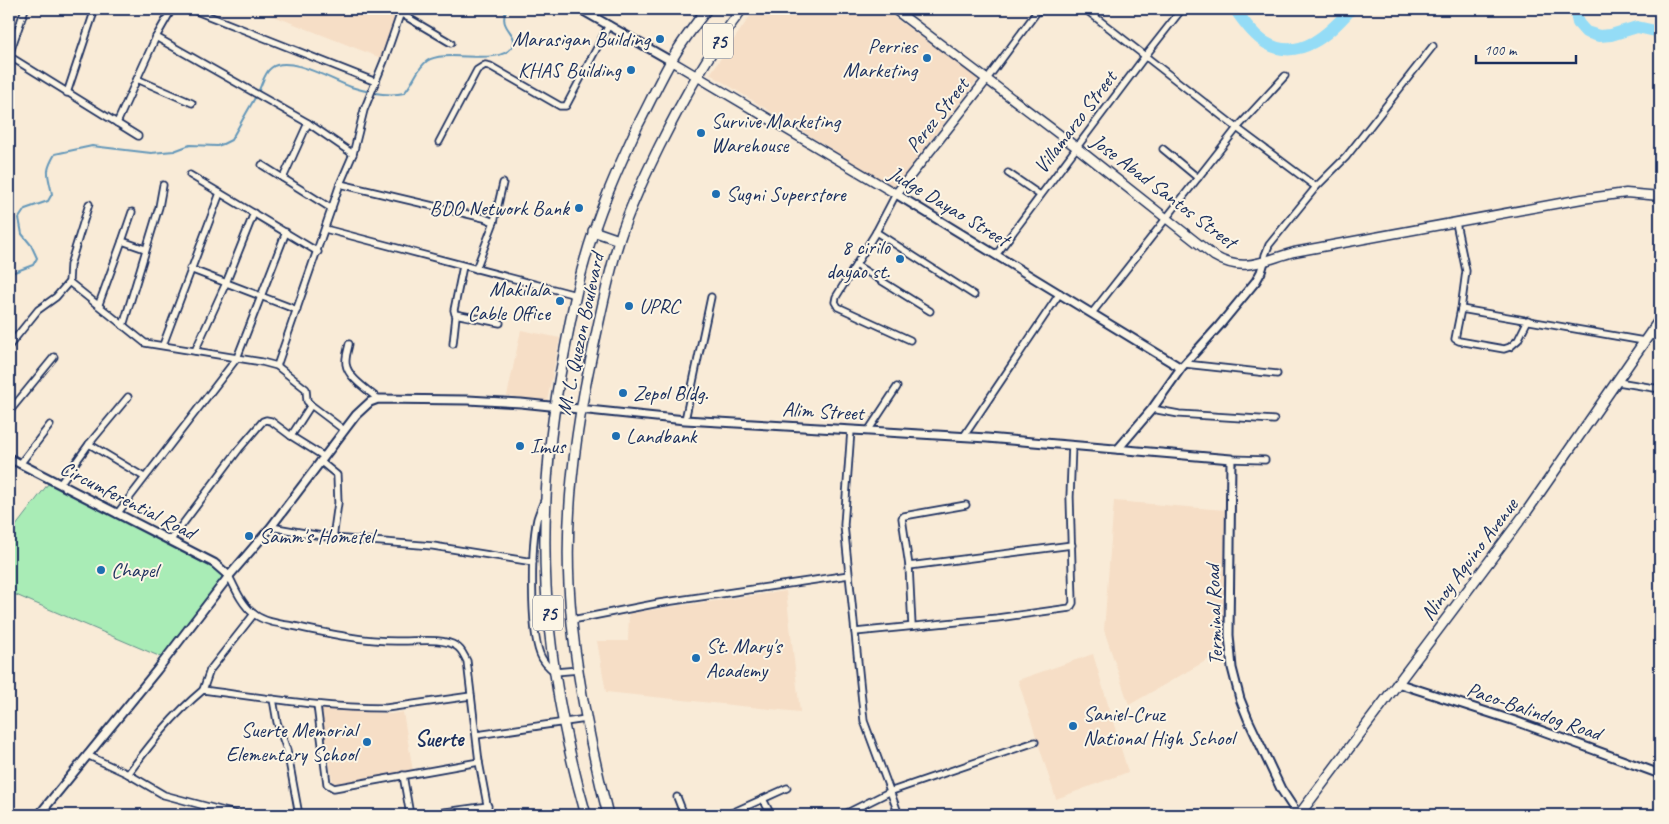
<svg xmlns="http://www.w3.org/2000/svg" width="1669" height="824" viewBox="0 0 1669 824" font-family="Caveat,sans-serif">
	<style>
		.built { fill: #f6dec6 }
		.green { fill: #a9ecb6; stroke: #628e8a }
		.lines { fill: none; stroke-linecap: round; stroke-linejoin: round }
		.stream { stroke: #6497b9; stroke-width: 2 }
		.river { stroke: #94dcf6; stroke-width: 12 }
		.minor-casing { stroke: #1b2f5e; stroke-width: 9 }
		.tertiary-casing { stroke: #1b2f5e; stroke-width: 11 }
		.secondary-casing { stroke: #1b2f5e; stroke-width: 11 }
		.primary-casing { stroke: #1b2f5e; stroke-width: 12 }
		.trunk-casing { stroke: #1b2f5e; stroke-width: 12 }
		.minor { stroke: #fcf5e5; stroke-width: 5.5 }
		.tertiary { stroke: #fcf5e5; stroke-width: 7 }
		.secondary { stroke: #fcf5e5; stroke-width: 8 }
		.primary { stroke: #fcf5e5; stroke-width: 9 }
		.trunk { stroke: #fcf5e5; stroke-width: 9 }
		.poi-dot { fill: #1f6fb2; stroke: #fcf5e5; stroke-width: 2 }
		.labels { text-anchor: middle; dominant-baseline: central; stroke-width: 4; stroke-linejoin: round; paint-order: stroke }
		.shield { fill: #fcf5e5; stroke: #5e6a86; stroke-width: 1 }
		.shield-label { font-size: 20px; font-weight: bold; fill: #1b2f5e }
		.poi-label { font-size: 21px; fill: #1b2f5e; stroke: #fcf5e5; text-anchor: start }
		.street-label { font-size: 21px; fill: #1b2f5e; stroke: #fcf5e5 }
		.neighbourhood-label { font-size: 22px; font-weight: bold; fill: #1b2f5e; stroke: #fcf5e5 }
	</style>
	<rect width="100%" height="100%" fill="#f9ebd7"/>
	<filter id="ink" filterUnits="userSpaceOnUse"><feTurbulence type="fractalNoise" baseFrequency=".02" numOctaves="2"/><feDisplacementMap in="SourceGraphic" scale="10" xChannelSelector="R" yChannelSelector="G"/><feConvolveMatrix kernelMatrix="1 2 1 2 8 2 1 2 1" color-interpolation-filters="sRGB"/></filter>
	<g filter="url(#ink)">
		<g class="built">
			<path d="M 256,9 L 398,9 L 381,58 Z"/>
			<path d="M 755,9 L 883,9 L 978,79 L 894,188 L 710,74 Z"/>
			<path d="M 521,330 L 560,338 L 547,401 L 507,396 Z"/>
			<path d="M 1114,501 L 1225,510 L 1223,651 L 1129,705 L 1104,630 Z"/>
			<path d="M 786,591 L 800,712 L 606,692 L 597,641 L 628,641 L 629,613 Z"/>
			<path d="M 1093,654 L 1128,772 L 1056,799 L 1018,680 Z"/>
			<path d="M 324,708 L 391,714 L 403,712 L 413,771 L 333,784 L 321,710 Z"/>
		</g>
		<path class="green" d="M 48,484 L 214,569 L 223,576 L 161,657 L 9,592 L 9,535 Z"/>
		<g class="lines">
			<g class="stream">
				<path d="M 258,92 C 262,85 264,73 271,68 C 289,54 333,81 351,87 C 367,92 388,97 404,93 C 413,84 417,68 427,61 C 446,48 498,67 512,47 C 521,33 496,29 507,9"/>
				<path d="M 9,274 L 33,265 L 37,258 L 31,245 L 22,234 L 19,218 L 25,209 L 48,201 L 52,194 C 48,173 44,173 55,154 L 92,146 L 151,153 L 174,151 L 190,145 L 217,146 L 223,144 L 231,140 L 256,96"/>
			</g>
			<g class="river">
				<path d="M 1235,9 C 1243,21 1254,36 1266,43 C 1300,63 1331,32 1351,9"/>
				<path d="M 1575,9 L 1578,23 L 1586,32 L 1599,36 L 1611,35 L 1637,27 L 1660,32"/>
			</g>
			<g class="minor-casing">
				<g id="minor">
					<path d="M 191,9 L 376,82"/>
					<path d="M 1085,9 L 1237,128 L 1316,187"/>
					<path d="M 400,13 L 451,43"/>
					<path d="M 156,37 L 308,123 L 353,154"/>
					<path d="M 9,55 L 25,9"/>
					<path d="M 9,56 L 138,136"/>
					<path d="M 137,79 L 192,103"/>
					<path d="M 987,79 L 1039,9"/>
					<path d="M 67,93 L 95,9"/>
					<path d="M 9,119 L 11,120"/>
					<path d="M 117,123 L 156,37 L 172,9"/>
					<path d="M 439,142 L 477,70 L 485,65 L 490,66 L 560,106 L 566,106 L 609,25"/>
					<path d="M 1163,149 L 1198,178"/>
					<path d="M 262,165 L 332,209"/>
					<path d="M 1008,173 L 1040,195"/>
					<path d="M 190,175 L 318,252"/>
					<path d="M 283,178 L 308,123"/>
					<path d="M 340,184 L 484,218 L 494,222 L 476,269"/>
					<path d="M 896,194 L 876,232 L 836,297 L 835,302 L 838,307 L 910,340"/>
					<path d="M 494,222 L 503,183"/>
					<path d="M 1456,223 L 1466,271 L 1461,309 L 1455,339 L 1459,341 L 1504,349 L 1510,347 L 1518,340 L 1528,320"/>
					<path d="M 325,229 L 576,295"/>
					<path d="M 876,232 L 974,295"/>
					<path d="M 122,241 L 132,212"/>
					<path d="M 996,255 L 1146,55 L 1182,9"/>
					<path d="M 1264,262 L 1265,255 L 1269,245 L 1316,187 L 1346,157 L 1433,46"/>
					<path d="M 856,265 L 930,311"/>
					<path d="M 463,266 L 454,310 L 455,314 L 500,323"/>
					<path d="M 190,269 L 297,310"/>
					<path d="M 69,282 L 145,343 L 262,362 L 277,366 L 306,389 L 307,401 L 311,405 L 344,430"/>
					<path d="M 99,304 L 122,241 L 145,249"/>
					<path d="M 1461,309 L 1644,341"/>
					<path d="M 1092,313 L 1237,128 L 1285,76"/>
					<path d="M 123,326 L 159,207 L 163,185"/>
					<path d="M 1648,336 L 1660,337"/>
					<path d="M 349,344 C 348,350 345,357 346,364 C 348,378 368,390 378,399"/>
					<path d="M 453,344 L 456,316"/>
					<path d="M 163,345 L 220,193"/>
					<path d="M 9,346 L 38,310 L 56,297 L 69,282 L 70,265 L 89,204"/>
					<path d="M 195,351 L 226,283 L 254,213"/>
					<path d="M 1185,364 L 1277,374"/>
					<path d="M 277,366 L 340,184 L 353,154 L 364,110 L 384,61 L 402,9"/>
					<path d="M 1618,382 L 1660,389"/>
					<path d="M 1152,409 L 1179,414 L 1274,420"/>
					<path d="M 9,412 L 54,357"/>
					<path d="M 685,420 L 711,297"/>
					<path d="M 851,430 L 844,525 L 864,721 L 899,815"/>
					<path d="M 868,431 L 897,387"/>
					<path d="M 291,436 L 311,405"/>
					<path d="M 964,436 L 1060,293"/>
					<path d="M 89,444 L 144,477"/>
					<path d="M 1231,459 L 1265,460"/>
					<path d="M 320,461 L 337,475 L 338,503 L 333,538"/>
					<path d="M 20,464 L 50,425"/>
					<path d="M 60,484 L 89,444 L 128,397"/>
					<path d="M 544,501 C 542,506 539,512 537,519 C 531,547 530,628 540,654 C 543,662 548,667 555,672 L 579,670"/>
					<path d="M 117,514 L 237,358 L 286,232"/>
					<path d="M 271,527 L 333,538 L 433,546 L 533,562"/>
					<path d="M 170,541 L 239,449 L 263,421 L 266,420 L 271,421 L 291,436 L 323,456"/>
					<path d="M 909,566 L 1072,545"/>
					<path d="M 229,576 C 235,588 242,605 254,614 C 266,623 283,624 298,627 C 330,634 363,641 396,641 C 413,642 442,637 456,646 C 462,649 464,656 467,661 L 479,762 L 489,815"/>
					<path d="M 572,620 L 659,603 L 849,575"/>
					<path d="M 912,626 L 909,566 L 902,518 L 904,516 L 966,505"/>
					<path d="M 855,632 L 997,618 L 1070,608 L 1073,603 L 1070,497 L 1072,445"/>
					<path d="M 203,690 L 210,670 L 254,614"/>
					<path d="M 273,699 L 277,722 L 287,750 L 299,815"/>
					<path d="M 317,705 L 327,784 L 334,788 L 479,762"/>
					<path d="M 477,735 L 586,719"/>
					<path d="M 87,755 L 128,774 L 164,795 L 239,815"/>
					<path d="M 128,774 C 152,742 172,716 203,690 C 264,698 325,708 386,708 L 471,696"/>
					<path d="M 403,775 L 410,815"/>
					<path d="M 677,797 L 684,815"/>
					<path d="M 763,799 L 771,815"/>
					<path d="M 44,810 L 53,815"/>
					<path d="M 424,815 L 488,806"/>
					<path d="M 727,815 L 787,788"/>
					<path d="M 843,815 L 889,792 L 1035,742"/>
				</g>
			</g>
			<g class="tertiary-casing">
				<g id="tertiary">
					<path d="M 580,9 L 671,61"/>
					<path d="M 896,194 L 1181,368"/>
					<path d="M 1118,449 L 1152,409 L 1181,368 L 1219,326 L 1256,281 L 1261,272 L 1264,262"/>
					<path d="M 9,458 L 214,563 L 229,576"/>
					<path d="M 1397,683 L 1518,722 L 1660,774"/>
					<path d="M 39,815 L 157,670 L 229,576 L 271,527 L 356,415 L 370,402 L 378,399 L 468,400 L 521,403 L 685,420 L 987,438 L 1231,459 L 1229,635 L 1232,668 L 1240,699 L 1248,719 L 1281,789 L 1298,815"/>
				</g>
			</g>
			<g class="secondary-casing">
				<g id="secondary">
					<path d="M 894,9 L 1076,147 L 1214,256 C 1244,274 1264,260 1294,252 L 1582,199 L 1626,193 L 1660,196"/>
					<path d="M 671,61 L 896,194 L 987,79"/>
				</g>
			</g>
			<g class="primary-casing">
				<path id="primary" d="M 1299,815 L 1527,511 L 1660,319"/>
			</g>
			<g class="trunk-casing">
				<g id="trunk">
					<path d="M 593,231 L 619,240"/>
					<path d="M 586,815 C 565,741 550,663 546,586 C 542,508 549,430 564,354 C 570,324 575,293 584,263 C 597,215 617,170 638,125 C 649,104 659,82 671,61 C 681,43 694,26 707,9"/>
					<path d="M 608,815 C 589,740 573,663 569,585 C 565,505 576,426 593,349 C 601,313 608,276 619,241 C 629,209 644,178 659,147 C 684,97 708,54 742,9"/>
				</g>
			</g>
			<use href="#minor" class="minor"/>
			<use href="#tertiary" class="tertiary"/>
			<use href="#secondary" class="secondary"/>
			<use href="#primary" class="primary"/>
			<use href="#trunk" class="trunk"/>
		</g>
	</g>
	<g class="poi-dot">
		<circle cx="660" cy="39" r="5"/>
		<circle cx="927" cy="58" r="5"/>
		<circle cx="631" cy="70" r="5"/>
		<circle cx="701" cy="133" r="5"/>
		<circle cx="716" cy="194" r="5"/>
		<circle cx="579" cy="208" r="5"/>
		<circle cx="900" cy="259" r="5"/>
		<circle cx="560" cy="301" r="5"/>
		<circle cx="629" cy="306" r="5"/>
		<circle cx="623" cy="393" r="5"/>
		<circle cx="616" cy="436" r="5"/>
		<circle cx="520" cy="446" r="5"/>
		<circle cx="249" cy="536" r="5"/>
		<circle cx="101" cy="570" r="5"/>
		<circle cx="696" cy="658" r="5"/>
		<circle cx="1073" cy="726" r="5"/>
		<circle cx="367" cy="742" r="5"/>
	</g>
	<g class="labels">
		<g class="shield">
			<rect x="703" y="23.5" width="30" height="35" rx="4"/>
			<rect x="533" y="595.5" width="30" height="35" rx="4"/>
		</g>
		<g class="shield-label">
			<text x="718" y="41">75</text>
			<text x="548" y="613">75</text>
		</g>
		<g class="poi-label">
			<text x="650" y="39" text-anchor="end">Marasigan Building</text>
			<text x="917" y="46" text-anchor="end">Perries<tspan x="917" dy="24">Marketing</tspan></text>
			<text x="621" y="70" text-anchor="end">KHAS Building</text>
			<text x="711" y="121">Survive Marketing<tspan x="711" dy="24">Warehouse</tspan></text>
			<text x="726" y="194">Sugni Superstore</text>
			<text x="569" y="208" text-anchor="end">BDO Network Bank</text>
			<text x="890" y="247" text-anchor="end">8 cirilo<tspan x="890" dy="24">dayao st.</tspan></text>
			<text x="550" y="289" text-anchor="end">Makilala<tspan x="550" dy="24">Cable Office</tspan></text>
			<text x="639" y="306">UPRC</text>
			<text x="633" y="393">Zepol Bldg.</text>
			<text x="626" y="436">Landbank</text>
			<text x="530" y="446">Imus</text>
			<text x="259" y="536">Samm's Hometel</text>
			<text x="111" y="570">Chapel</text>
			<text x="706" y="646">St. Mary's<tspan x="706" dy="24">Academy</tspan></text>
			<text x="1083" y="714">Saniel-Cruz<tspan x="1083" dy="24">National High School</tspan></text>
			<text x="357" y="730" text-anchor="end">Suerte Memorial<tspan x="357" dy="24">Elementary School</tspan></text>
		</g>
		<g class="street-label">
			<text transform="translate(937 115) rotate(-52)">Perez Street</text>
			<text transform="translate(1075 122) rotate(-53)">Villamarzo Street</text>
			<text transform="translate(1164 191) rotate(37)">Jose Abad Santos Street</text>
			<text transform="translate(949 206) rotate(31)">Judge Dayao Street</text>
			<text transform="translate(580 334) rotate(-78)">M. L. Quezon Boulevard</text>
			<text transform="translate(823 411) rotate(3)">Alim Street</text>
			<text transform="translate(128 500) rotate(27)">Circumferential Road</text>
			<text transform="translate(1469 559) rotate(-53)">Ninoy Aquino Avenue</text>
			<text transform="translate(1214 615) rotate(-92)">Terminal Road</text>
			<text transform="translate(1534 711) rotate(19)">Paco-Balindog Road</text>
		</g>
		<g class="neighbourhood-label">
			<text x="439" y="739">Suerte</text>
		</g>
	</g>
	<rect width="1669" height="824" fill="none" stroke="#fcf5e5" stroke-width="30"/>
	<rect x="15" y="15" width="1639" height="794" fill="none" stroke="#1b2f5e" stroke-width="2" filter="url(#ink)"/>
	<path d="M1476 55v8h100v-8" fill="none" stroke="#1b2f5e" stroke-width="2.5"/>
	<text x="1484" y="55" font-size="15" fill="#1b2f5e" stroke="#fcf5e5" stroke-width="4" paint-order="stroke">100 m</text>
</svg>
